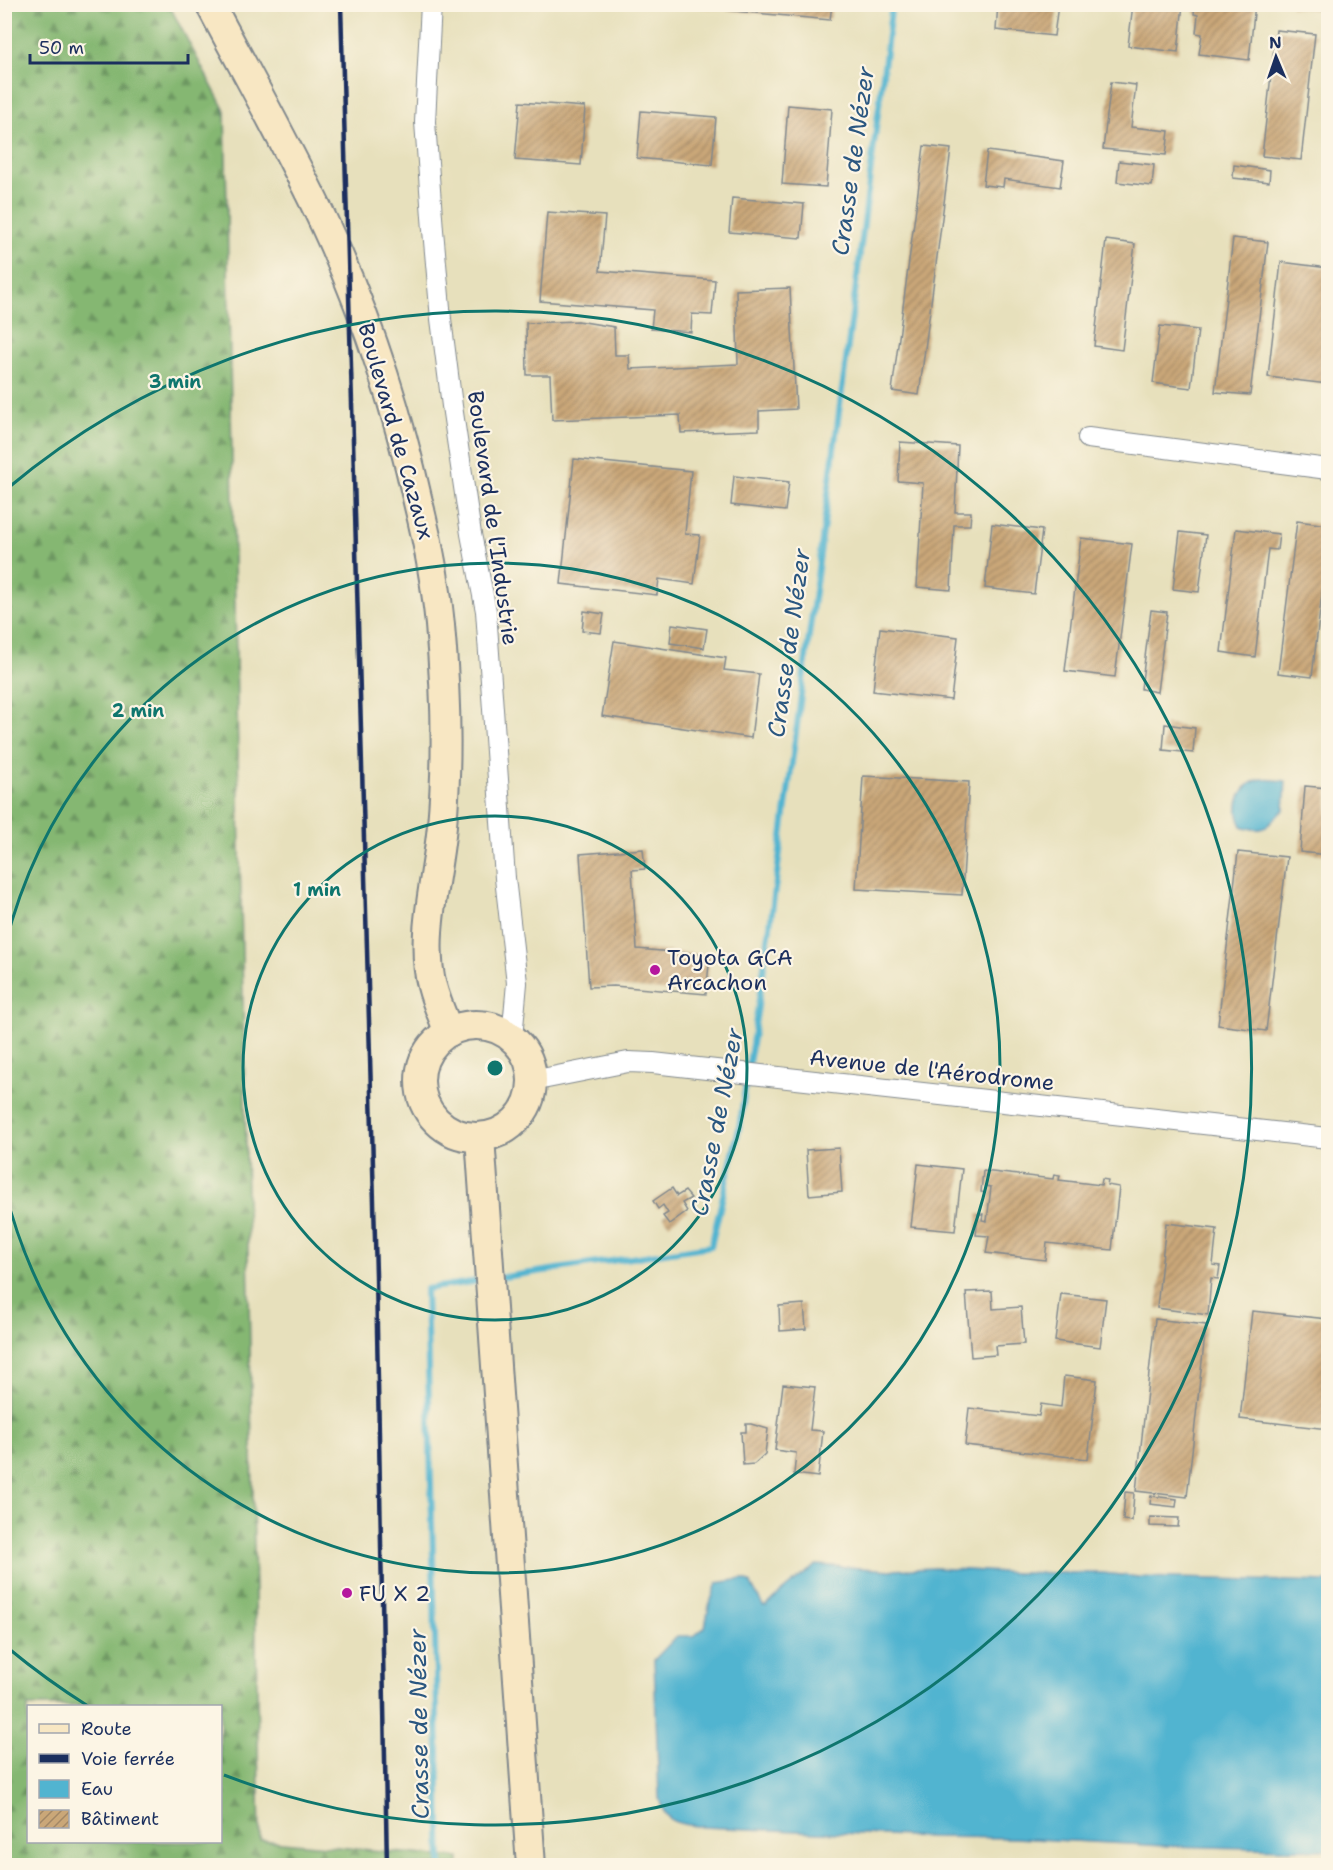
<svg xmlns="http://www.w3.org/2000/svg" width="1333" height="1870" viewBox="0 0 1333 1870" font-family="'Shantell Sans',sans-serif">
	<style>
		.forest { fill: url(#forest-firs); stroke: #507368; stroke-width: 1.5; fill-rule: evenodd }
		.water { fill: #51b4d0; stroke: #367297; stroke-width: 1.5 }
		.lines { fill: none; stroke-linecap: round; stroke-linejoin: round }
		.stream { stroke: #51b4d0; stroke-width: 6 }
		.building { fill: url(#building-hatch) }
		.street-casing { stroke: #81888d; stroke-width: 22 }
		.secondary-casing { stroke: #81888d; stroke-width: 32 }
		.street { stroke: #fff; stroke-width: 20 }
		.secondary { stroke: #f8e7c3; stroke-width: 28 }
		.rail { stroke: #1b2f5e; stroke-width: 4.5 }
		.ring { fill: none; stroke: #0f766e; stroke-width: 3 }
		.poi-dot { fill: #b5179e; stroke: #fcf5e5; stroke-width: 2 }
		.labels { text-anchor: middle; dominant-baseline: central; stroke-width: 4.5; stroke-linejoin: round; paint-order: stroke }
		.street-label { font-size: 22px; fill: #1b2f5e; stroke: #fcf5e5 }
		.poi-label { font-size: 22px; fill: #1b2f5e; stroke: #fcf5e5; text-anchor: start }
		.water-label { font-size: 24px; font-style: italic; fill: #2b5780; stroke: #fcf5e5 }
		.centre { fill: #0f766e; stroke: #fcf5e5; stroke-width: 3 }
		.ring-label { font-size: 18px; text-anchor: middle; font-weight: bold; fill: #0f766e; stroke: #fcf5e5; stroke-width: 4.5; stroke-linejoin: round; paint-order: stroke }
	</style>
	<defs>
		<pattern id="forest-firs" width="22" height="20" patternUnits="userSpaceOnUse" patternTransform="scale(1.5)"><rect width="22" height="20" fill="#85b772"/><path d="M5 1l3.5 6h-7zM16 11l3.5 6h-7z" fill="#6c9561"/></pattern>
		<pattern id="building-hatch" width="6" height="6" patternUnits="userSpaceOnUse" patternTransform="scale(1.5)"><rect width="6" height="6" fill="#caa778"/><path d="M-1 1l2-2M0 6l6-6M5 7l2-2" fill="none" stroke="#a38866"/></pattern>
	</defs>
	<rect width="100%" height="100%" fill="#fcf5e5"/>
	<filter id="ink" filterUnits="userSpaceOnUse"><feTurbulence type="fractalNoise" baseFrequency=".0167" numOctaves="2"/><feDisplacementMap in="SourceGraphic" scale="12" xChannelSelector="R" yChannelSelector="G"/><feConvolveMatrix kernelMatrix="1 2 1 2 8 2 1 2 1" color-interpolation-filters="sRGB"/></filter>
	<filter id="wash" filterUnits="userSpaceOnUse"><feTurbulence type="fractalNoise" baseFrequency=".008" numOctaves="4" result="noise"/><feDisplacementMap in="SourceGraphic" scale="24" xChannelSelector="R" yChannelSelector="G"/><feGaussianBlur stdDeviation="1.35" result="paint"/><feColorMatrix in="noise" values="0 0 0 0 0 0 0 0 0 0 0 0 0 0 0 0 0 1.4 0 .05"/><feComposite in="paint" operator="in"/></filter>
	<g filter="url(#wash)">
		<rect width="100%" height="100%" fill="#e7e0bc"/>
		<path class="forest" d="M 5,4 L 169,5 L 225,111 L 260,1840 L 459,1858 L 459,1865 L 5,1865 ZM 28,1706 L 220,1706 L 220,1842 L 28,1842 Z"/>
		<g class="water">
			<path d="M 1261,779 L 1286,781 L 1284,810 C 1267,822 1269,836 1242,826 C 1232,807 1240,784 1261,779 Z"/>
			<path d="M 816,1565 L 891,1570 L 935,1568 L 1017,1573 L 1103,1573 L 1139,1577 L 1328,1582 L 1328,1850 L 1166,1846 L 1015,1838 L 931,1837 L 703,1827 C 678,1823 666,1826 659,1798 L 654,1660 L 677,1636 L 694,1636 L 705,1627 L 709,1606 L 717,1583 L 742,1579 L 750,1582 L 763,1606 L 767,1606 C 781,1590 799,1579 816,1565 Z"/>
		</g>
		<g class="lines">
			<g class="stream">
				<path d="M 497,1278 L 711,1246 L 739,1128 L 768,941 L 853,308 L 892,4"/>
				<path d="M 441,1866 L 426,1289 L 484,1280"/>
			</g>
		</g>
		<g id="blocks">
			<g class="building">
				<path d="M 682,4 L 832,4 L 830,20 L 682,6 Z"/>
				<path d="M 998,4 L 1058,4 L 1054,36 L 996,30 Z"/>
				<path d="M 1133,4 L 1183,4 L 1178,52 L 1128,46 Z"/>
				<path d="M 1195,4 L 1255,4 L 1249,60 L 1199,54 L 1202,34 L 1196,33 L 1198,15 L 1194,14 Z"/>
				<path d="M 1291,4 L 1328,4 L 1327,11 L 1291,7 Z"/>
				<path d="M 1276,30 L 1315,34 L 1301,160 L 1262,156 Z"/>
				<path d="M 1111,82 L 1136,85 L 1131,127 L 1169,131 L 1166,155 L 1103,149 Z"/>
				<path d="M 520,102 L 585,107 L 581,165 L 515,160 Z"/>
				<path d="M 788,105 L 832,109 L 826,187 L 782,184 Z"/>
				<path d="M 641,111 L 716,117 L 712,165 L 637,158 Z"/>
				<path d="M 924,146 L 951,149 L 919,395 L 892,391 Z"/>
				<path d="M 987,151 L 1064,161 L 1060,187 L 1004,179 L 1003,187 L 983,185 Z"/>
				<path d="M 1119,161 L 1154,165 L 1152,186 L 1117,182 Z"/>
				<path d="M 1234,165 L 1270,170 L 1269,182 L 1233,178 Z"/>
				<path d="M 732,198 L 804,204 L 801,238 L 729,232 Z"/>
				<path d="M 547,212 L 605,216 L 600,271 L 715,280 L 712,315 L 692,314 L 691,332 L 651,329 L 653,310 L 540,301 Z"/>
				<path d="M 1233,238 L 1268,242 L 1250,395 L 1215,392 Z"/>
				<path d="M 1106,240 L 1135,244 L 1122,350 L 1094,346 Z"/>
				<path d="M 1281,262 L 1328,268 L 1328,384 L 1268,377 Z"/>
				<path d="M 790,288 L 796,409 L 759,411 L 759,430 L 681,433 L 680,415 L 552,420 L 550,375 L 527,375 L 526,323 L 578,321 L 614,327 L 615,355 L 629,355 L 630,369 L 738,364 L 736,290 Z"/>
				<path d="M 1160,326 L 1198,330 L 1191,388 L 1153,383 Z"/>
				<path d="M 900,442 L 958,446 L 955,512 L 971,512 L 970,525 L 954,525 L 951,590 L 917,587 L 923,483 L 898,481 Z"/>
				<path d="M 574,459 L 691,471 L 685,534 L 700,535 L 694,584 L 659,579 L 657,595 L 561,584 Z"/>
				<path d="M 734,476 L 789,482 L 785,511 L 731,505 Z"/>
				<path d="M 1297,521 L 1328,525 L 1328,543 L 1312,677 L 1278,673 Z"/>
				<path d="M 992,524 L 1042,530 L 1034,594 L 985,588 Z"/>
				<path d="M 1236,529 L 1279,534 L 1277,550 L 1268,549 L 1255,657 L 1221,652 Z"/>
				<path d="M 1180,532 L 1206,535 L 1199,592 L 1173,589 Z"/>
				<path d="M 1081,538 L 1132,544 L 1115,677 L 1065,671 Z"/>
				<path d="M 1151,610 L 1167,612 L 1157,692 L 1141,689 Z"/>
				<path d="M 584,611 L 604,614 L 601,633 L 582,631 Z"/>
				<path d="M 672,624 L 707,629 L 704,648 L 670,643 Z"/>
				<path d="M 880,628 L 958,637 L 951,700 L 873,691 Z"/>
				<path d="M 614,641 L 726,658 L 724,670 L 759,674 L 751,738 L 602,716 Z"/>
				<path d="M 1165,724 L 1195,728 L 1193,753 L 1163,750 Z"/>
				<path d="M 863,776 L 969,782 L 962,895 L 856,889 Z"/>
				<path d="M 1305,786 L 1328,788 L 1328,855 L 1300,852 Z"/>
				<path d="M 643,849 L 645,869 L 632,870 L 637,949 L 710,955 L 706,994 L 614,986 L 589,987 L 580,854 Z"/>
				<path d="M 1238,852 L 1287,857 L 1266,1031 L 1218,1025 Z"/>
				<path d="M 839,1148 L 842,1192 L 809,1195 L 806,1150 Z"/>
				<path d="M 918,1164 L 962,1169 L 955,1231 L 911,1227 Z"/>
				<path d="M 983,1171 L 1053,1179 L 1054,1174 L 1060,1175 L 1059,1180 L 1101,1185 L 1102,1179 L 1108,1180 L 1107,1185 L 1119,1187 L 1112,1250 L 1047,1243 L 1045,1260 L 986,1253 L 989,1236 L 976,1235 L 978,1214 L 983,1214 L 982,1220 L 987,1221 L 991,1187 L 986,1186 L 985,1193 L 981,1192 Z"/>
				<path d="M 672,1188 L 677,1196 L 685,1191 L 691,1198 L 682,1203 L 687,1211 L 669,1224 L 663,1216 L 668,1213 L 663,1205 L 658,1209 L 653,1201 Z"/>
				<path d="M 1166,1223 L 1217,1229 L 1213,1265 L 1220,1266 L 1218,1279 L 1211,1278 L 1208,1315 L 1157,1308 Z"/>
				<path d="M 992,1291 L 993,1309 L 1021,1307 L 1024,1344 L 995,1346 L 996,1355 L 971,1357 L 966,1292 Z"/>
				<path d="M 1061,1294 L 1106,1299 L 1100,1347 L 1055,1341 Z"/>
				<path d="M 804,1304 L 806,1329 L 780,1331 L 779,1306 Z"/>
				<path d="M 1252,1311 L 1328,1319 L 1328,1429 L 1240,1419 Z"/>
				<path d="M 1155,1319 L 1206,1325 L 1187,1497 L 1136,1491 Z"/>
				<path d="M 1064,1376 L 1097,1380 L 1088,1459 L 965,1445 L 969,1408 L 1039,1416 L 1041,1404 L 1061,1407 Z"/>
				<path d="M 783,1384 L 815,1387 L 810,1430 L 823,1431 L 818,1477 L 794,1474 L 796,1453 L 775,1450 Z"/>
				<path d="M 746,1424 L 751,1424 L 768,1429 L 765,1454 L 754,1464 L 743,1465 L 741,1432 L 746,1432 Z"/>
				<path d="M 1125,1492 L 1134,1493 L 1132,1521 L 1123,1520 Z"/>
				<path d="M 1151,1496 L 1177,1499 L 1176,1507 L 1150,1504 Z"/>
				<path d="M 1150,1517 L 1179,1518 L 1178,1527 L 1150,1526 Z"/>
			</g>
		</g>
	</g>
	<g filter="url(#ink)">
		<use href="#blocks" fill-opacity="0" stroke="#81888d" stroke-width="1.5"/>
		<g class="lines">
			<g class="street-casing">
				<g id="street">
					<path d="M 431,4 L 425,122 L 433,230 L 441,319 L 452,406 L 471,534 L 486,611 L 505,878 L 517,983 L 512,1038"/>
					<path d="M 1088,438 L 1328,469"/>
					<path d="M 532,1081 L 628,1062 L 653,1063 L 1328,1138"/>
				</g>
			</g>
			<g class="secondary-casing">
				<g id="secondary">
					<path d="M 210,4 C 249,78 290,150 325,225 C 366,314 397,407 418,502 C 428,542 436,583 440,625 C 446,691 448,759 442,825 C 438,875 419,937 432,986 C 436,1002 443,1017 449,1032"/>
					<circle cx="476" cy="1081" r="56"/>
					<path d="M 480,1137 L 531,1866"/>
				</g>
			</g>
			<use href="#street" class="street"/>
			<use href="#secondary" class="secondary"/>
			<path class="rail" d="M 341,4 L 376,1275 L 387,1866"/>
		</g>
	</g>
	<g class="ring">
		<circle cx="495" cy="1068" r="252"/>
		<path d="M5 946A505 505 0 1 1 5 1190"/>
		<path d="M88 1706A757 757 0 0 1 8 1648M8 488A757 757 0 1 1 224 1775"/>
	</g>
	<g class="poi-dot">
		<circle cx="655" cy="970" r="6"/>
		<circle cx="347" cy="1593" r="6"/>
	</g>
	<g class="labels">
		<g class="street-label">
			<text transform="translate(396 431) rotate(74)">Boulevard de Cazaux</text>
			<text transform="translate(493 518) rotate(82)">Boulevard de l'Industrie</text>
			<text transform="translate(932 1070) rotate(6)">Avenue de l'Aérodrome</text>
		</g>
		<g class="poi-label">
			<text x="667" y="957">Toyota GCA<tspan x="667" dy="25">Arcachon</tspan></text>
			<text x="359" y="1593">FU X 2</text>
		</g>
		<g class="water-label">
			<text transform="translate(853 161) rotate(-82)">Crasse de Nézer</text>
			<text transform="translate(789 643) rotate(-82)">Crasse de Nézer</text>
			<text transform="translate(717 1122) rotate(-79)">Crasse de Nézer</text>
			<text transform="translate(419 1724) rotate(-91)">Crasse de Nézer</text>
		</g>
	</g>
	<circle cx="495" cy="1068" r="9" class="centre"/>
	<g class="ring-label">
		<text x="175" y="388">3 min</text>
		<text x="138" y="717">2 min</text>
		<text x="317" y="896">1 min</text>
	</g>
	<rect width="1333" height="1870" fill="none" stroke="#fcf5e5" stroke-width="24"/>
	<rect x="27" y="1705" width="195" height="138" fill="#fcf5e5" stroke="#a2a6af" stroke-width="1.5"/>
	<rect x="39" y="1724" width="30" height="9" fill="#f8e7c3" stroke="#a2a6af" stroke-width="1.5"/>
	<text x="81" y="1735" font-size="18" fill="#1b2f5e">Route</text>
	<rect x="39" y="1754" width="30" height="9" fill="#1b2f5e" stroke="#a2a6af" stroke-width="1.5"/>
	<text x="81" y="1765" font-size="18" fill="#1b2f5e">Voie ferrée</text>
	<rect x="39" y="1780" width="30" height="18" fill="#51b4d0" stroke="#a2a6af" stroke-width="1.5"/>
	<text x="81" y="1795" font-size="18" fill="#1b2f5e">Eau</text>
	<rect x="39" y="1810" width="30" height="18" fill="url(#building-hatch)" stroke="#a2a6af" stroke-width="1.5"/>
	<text x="81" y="1825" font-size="18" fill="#1b2f5e">Bâtiment</text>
	<g transform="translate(1276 57) rotate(358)" stroke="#fcf5e5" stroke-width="4.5" paint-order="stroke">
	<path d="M0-4.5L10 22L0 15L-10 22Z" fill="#1b2f5e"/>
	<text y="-9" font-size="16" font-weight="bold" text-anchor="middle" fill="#1b2f5e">N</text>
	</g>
	<path d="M30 54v9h158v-9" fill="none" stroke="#1b2f5e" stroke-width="3"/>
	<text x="39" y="54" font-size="18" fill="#1b2f5e" stroke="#fcf5e5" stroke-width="4.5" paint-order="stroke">50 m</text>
</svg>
